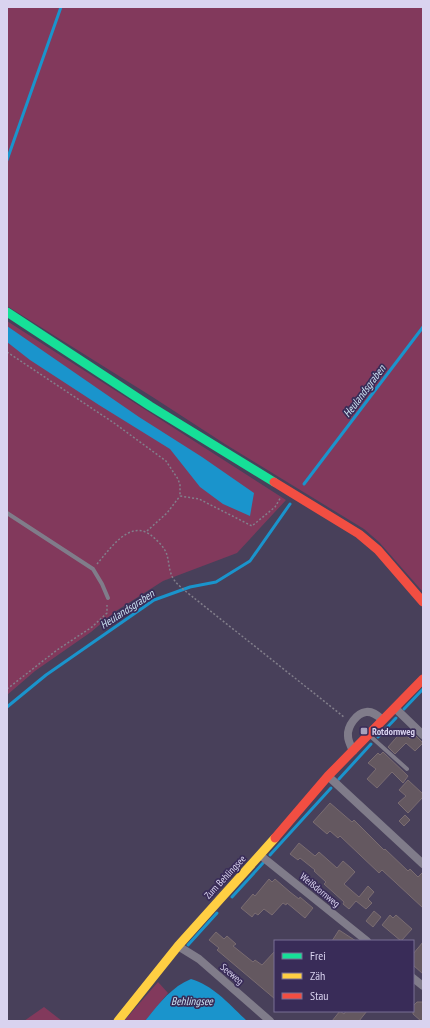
<svg xmlns="http://www.w3.org/2000/svg" width="430" height="1028" viewBox="0 0 430 1028" font-family="'PT Sans Narrow',sans-serif">
	<style>
		.green { fill: #82395c }
		.water { fill: #1a94cc }
		.lines { fill: none; stroke-linecap: round; stroke-linejoin: round }
		.stream { stroke: #1a94cc; stroke-width: 3 }
		.building { fill: #645860; stroke: #7a6c71 }
		.path { stroke: #827e8b; stroke-width: 1.5; stroke-dasharray: 2 2; stroke-linecap: butt }
		.lane { stroke: #807c8a; stroke-width: 4 }
		.street { stroke: #807c8a; stroke-width: 8 }
		.fast { stroke: #16e098; stroke-width: 9 }
		.slow { stroke: #ffcf43; stroke-width: 9 }
		.jam { stroke: #f24e42; stroke-width: 9 }
		.poi-dot { fill: #a6a0bb; stroke: #392c58; stroke-width: 1.5 }
		.labels { text-anchor: middle; dominant-baseline: central; stroke-width: 3.5; stroke-linejoin: round; paint-order: stroke }
		.poi-label { font-size: 10px; font-weight: bold; fill: #d9d3ef; stroke: #392c58; text-anchor: start }
		.street-label { font-size: 10px; fill: #d9d3ef; stroke: #392c58 }
		.water-label { font-size: 11px; font-style: italic; fill: #cce4f3; stroke: #392c58 }
	</style>
	<rect width="100%" height="100%" fill="#48405a"/>
	<g class="green">
		<path d="M 7,7 L 423,7 L 423,592 L 379,542 L 364,529 L 225,444 L 151,396 L 7,306 Z"/>
		<path d="M 7,321 L 286,500 L 237,553 L 163,581 L 116,611 L 91,632 L 35,671 L 7,695 Z"/>
		<path d="M 158,982 L 168,993 L 145,1021 L 124,1021 Z"/>
		<path d="M 44,1007 L 62,1021 L 24,1021 Z"/>
	</g>
	<g class="water">
		<path d="M 7,326 L 139,417 L 202,457 L 254,493 L 250,516 L 223,504 L 200,487 L 170,449 L 99,405 L 30,360 L 7,342 Z"/>
		<path d="M 191,979 C 213,985 231,1006 247,1021 L 145,1021 C 158,1005 171,987 191,979 Z"/>
	</g>
	<g class="lines">
		<g class="stream">
			<path d="M 7,160 L 61,7"/>
			<path d="M 304,484 L 423,327"/>
			<path d="M 7,707 L 46,675 L 154,600 L 190,587 L 216,582 L 250,561 L 290,504"/>
			<path d="M 404,709 L 423,689"/>
			<path d="M 378,737 L 396,718"/>
			<path d="M 339,779 L 371,744"/>
			<path d="M 270,855 L 331,788"/>
			<path d="M 232,897 L 263,863"/>
			<path d="M 188,945 L 217,913"/>
		</g>
	</g>
	<g class="building">
		<path d="M 402,731 L 410,739 L 415,735 L 423,743 L 415,751 L 406,743 L 395,754 L 388,747 Z"/>
		<path d="M 383,752 L 408,776 L 403,783 L 392,772 L 377,788 L 367,779 L 376,769 L 368,763 L 378,753 L 380,755 Z"/>
		<path d="M 408,780 L 423,794 L 423,797 L 408,813 L 398,803 L 406,796 L 399,790 Z"/>
		<path d="M 330,803 L 352,822 L 354,820 L 384,850 L 385,849 L 408,871 L 410,869 L 418,877 L 423,872 L 423,908 L 382,870 L 379,873 L 340,836 L 338,838 L 330,831 L 327,834 L 313,822 Z"/>
		<path d="M 405,815 L 410,820 L 404,826 L 399,821 Z"/>
		<path d="M 299,843 L 315,856 L 319,852 L 337,868 L 343,861 L 351,868 L 355,872 L 344,884 L 359,897 L 368,886 L 374,892 L 368,899 L 372,903 L 366,909 L 356,901 L 349,909 L 343,904 L 344,902 L 324,884 L 326,882 L 314,871 L 315,870 L 300,858 L 298,860 L 290,854 Z"/>
		<path d="M 269,879 L 272,882 L 275,879 L 290,892 L 299,899 L 300,897 L 313,908 L 305,918 L 287,903 L 286,905 L 283,903 L 272,915 L 264,909 L 258,915 L 255,913 L 252,917 L 241,908 L 253,894 L 255,896 Z"/>
		<path d="M 374,911 L 381,917 L 373,927 L 366,921 Z"/>
		<path d="M 390,915 L 393,918 L 396,915 L 412,929 L 401,941 L 382,925 Z"/>
		<path d="M 339,930 L 356,941 L 332,941 Z"/>
		<path d="M 216,932 L 224,939 L 227,936 L 236,944 L 233,946 L 253,962 L 255,960 L 262,965 L 275,951 L 275,999 L 217,950 L 219,948 L 209,940 Z"/>
		<path d="M 423,942 L 423,974 L 413,965 L 413,954 Z"/>
		<path d="M 417,1002 L 423,1002 L 423,1021 L 421,1021 L 413,1014 L 413,1006 Z"/>
		<path d="M 340,1011 L 344,1014 L 346,1011 L 367,1011 L 359,1021 L 332,1021 Z"/>
	</g>
	<g class="lines">
		<g class="path">
			<path d="M 7,352 L 114,423 L 166,461 L 178,479 L 180,485 L 180,496 L 199,499 L 252,526 L 275,507 L 281,497"/>
			<path d="M 147,531 L 167,513 L 180,496"/>
			<path d="M 97,564 C 110,549 130,518 152,536 C 158,541 165,548 167,555 C 169,562 169,570 172,576 C 174,583 188,593 194,598 L 344,717"/>
			<path d="M 7,689 L 57,650 L 92,627 L 107,613 L 107,605"/>
		</g>
		<g class="lane">
			<path d="M 7,513 L 93,569 L 102,584 L 108,598"/>
			<path d="M 369,735 L 407,769"/>
		</g>
		<g class="street">
			<path d="M 395,708 L 423,735"/>
			<path d="M 353,751 C 351,746 348,741 348,736 C 347,726 357,713 366,712 C 373,711 378,716 383,720"/>
			<path d="M 328,776 L 423,864"/>
			<path d="M 260,855 L 367,941"/>
			<path d="M 178,946 L 199,959 L 270,1021"/>
			<path d="M 413,978 L 423,986"/>
		</g>
		<path class="fast" d="M 7,312 L 150,406 L 274,482"/>
		<path class="slow" d="M 118,1021 L 178,946 L 275,838"/>
		<g class="jam">
			<path d="M 274,482 L 359,534 L 378,550 L 423,602"/>
			<path d="M 275,838 L 328,776 L 423,679"/>
		</g>
	</g>
	<rect class="poi-dot" x="360" y="727" width="8" height="8" rx="2"/>
	<g class="labels">
		<g class="poi-label">
			<text x="372" y="731">Rotdornweg</text>
		</g>
		<g class="street-label">
			<text transform="translate(225 877) rotate(-47)">Zum Behlingsee</text>
			<text transform="translate(320 890) rotate(39)">Weißdornweg</text>
			<text transform="translate(232 974) rotate(40)">Seeweg</text>
		</g>
		<g class="water-label">
			<text transform="translate(364 391) rotate(-53)">Heulandsgraben</text>
			<text transform="translate(127 609) rotate(-33)">Heulandsgraben</text>
			<text x="192" y="1001">Behlingsee</text>
		</g>
	</g>
	<rect width="430" height="1028" fill="none" stroke="#d9d3ef" stroke-width="16"/>
	<rect x="274" y="940" width="140" height="72" fill="#392c58" stroke="#796f94"/>
	<rect x="282" y="953" width="20" height="6" fill="#16e098" stroke="#796f94"/>
	<text x="310" y="960" font-size="12" fill="#d9d3ef">Frei</text>
	<rect x="282" y="973" width="20" height="6" fill="#ffcf43" stroke="#796f94"/>
	<text x="310" y="980" font-size="12" fill="#d9d3ef">Zäh</text>
	<rect x="282" y="993" width="20" height="6" fill="#f24e42" stroke="#796f94"/>
	<text x="310" y="1000" font-size="12" fill="#d9d3ef">Stau</text>
</svg>
